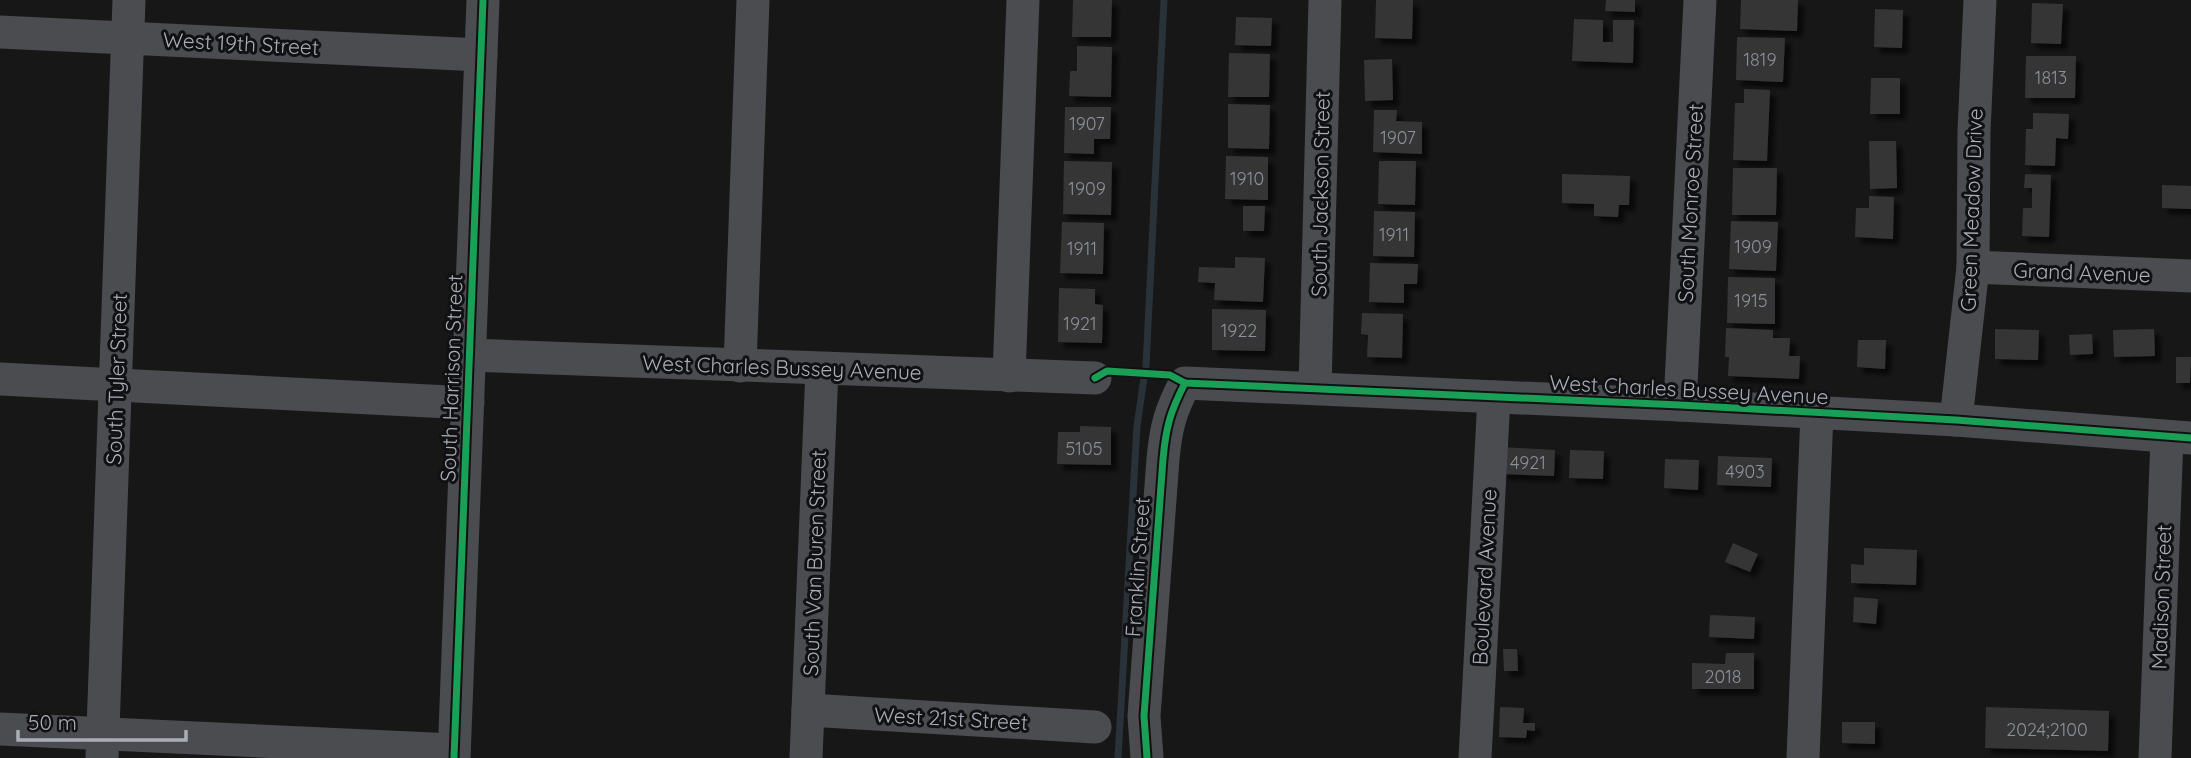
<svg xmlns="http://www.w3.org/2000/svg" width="2191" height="758" viewBox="0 0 2191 758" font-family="Quicksand,sans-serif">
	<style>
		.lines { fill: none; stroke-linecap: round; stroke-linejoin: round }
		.stream { stroke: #2a3239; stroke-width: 7 }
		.building { fill: #353536; filter: url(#shadow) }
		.minor { stroke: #4b4c50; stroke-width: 33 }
		.cycleway-casing { stroke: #111113; stroke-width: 11 }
		.cycleway { stroke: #1a9f57; stroke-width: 7 }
		.labels { text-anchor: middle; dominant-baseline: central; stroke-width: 6; stroke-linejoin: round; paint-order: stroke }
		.number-label { font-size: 18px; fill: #8b8f98 }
		.street-label { font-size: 21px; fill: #a8adb8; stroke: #111113 }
	</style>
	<defs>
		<filter id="shadow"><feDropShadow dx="6" dy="6" stdDeviation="2" flood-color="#0009"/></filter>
	</defs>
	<rect width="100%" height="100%" fill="#171717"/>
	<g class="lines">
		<g class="stream">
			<path d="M 1146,366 L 1164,0"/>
			<path d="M 1118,758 L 1137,426 L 1144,378"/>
		</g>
	</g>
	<g class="building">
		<path d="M 1073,0 L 1112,0 L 1111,37 L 1072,37 Z"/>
		<path d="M 1376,0 L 1413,0 L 1412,39 L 1375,38 Z"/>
		<path d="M 1606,0 L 1635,0 L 1635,12 L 1605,11 Z"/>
		<path d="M 1741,0 L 1798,0 L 1797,31 L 1740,29 Z"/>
		<path d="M 2032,3 L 2063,4 L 2061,44 L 2031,43 Z"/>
		<path d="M 1875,9 L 1903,10 L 1902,48 L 1874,47 Z"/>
		<path d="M 1236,17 L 1272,18 L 1271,46 L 1235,45 Z"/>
		<path d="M 1574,19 L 1603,20 L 1603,42 L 1613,42 L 1613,20 L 1634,20 L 1633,63 L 1572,61 Z"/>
		<path d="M 1737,37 L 1785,38 L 1783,82 L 1736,80 Z"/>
		<path d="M 1077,46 L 1112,47 L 1111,97 L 1069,96 L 1070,71 L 1077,71 Z"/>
		<path d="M 1229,53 L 1270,54 L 1269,97 L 1228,97 Z"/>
		<path d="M 2026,56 L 2076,56 L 2075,98 L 2025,98 Z"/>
		<path d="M 1392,59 L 1393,100 L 1365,101 L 1364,60 Z"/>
		<path d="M 1871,78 L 1900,78 L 1900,114 L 1870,114 Z"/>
		<path d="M 1744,89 L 1770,90 L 1767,161 L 1733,160 L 1735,103 L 1744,103 Z"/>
		<path d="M 1228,104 L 1270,105 L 1269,149 L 1228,148 Z"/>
		<path d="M 1065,107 L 1111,107 L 1110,139 L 1094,139 L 1094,154 L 1064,153 Z"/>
		<path d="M 1374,110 L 1397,110 L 1396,121 L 1422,122 L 1422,154 L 1373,152 Z"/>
		<path d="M 2033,113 L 2069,114 L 2068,139 L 2056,138 L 2055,166 L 2025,165 L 2026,129 L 2033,129 Z"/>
		<path d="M 1869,141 L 1896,141 L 1897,188 L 1870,189 Z"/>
		<path d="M 1226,156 L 1268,157 L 1268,200 L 1225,199 Z"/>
		<path d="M 1064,161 L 1112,162 L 1111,215 L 1063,214 Z"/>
		<path d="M 1379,161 L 1416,161 L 1415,205 L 1378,204 Z"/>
		<path d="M 1733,168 L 1777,168 L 1776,215 L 1732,215 Z"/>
		<path d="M 1562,174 L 1630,176 L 1629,205 L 1619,205 L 1618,217 L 1594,216 L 1594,204 L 1562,203 Z"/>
		<path d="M 2025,174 L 2051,175 L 2049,237 L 2022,236 L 2023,208 L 2032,208 L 2032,188 L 2024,188 Z"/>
		<path d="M 2162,185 L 2191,186 L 2191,209 L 2162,208 Z"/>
		<path d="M 1869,196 L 1894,197 L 1893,239 L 1855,237 L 1856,208 L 1869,208 Z"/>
		<path d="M 1243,206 L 1265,206 L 1264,231 L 1243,231 Z"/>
		<path d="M 1374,211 L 1415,212 L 1414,257 L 1373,256 Z"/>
		<path d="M 1731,221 L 1778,222 L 1776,271 L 1729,269 Z"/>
		<path d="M 1062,222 L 1104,223 L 1103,274 L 1060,273 Z"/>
		<path d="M 1235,257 L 1265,258 L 1263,302 L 1214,300 L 1215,283 L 1198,282 L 1199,267 L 1235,268 Z"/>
		<path d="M 1370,263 L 1418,264 L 1417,284 L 1404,284 L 1404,303 L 1369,302 Z"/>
		<path d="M 1728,277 L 1775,278 L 1775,324 L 1727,323 Z"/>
		<path d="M 1059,288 L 1095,289 L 1095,304 L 1103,305 L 1102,343 L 1058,342 Z"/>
		<path d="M 1212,309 L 1266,310 L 1265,351 L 1212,350 Z"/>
		<path d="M 1362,313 L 1403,314 L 1402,358 L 1367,357 L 1368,335 L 1361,334 Z"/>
		<path d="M 1726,328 L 1773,330 L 1773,338 L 1790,338 L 1789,356 L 1800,356 L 1799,379 L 1728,376 L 1729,357 L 1725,357 Z"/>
		<path d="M 1995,329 L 2039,330 L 2038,360 L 1995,359 Z"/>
		<path d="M 2154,329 L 2155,356 L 2114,357 L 2113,330 Z"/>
		<path d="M 2092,334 L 2093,354 L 2070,355 L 2069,335 Z"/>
		<path d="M 1858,340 L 1886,340 L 1885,369 L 1857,367 Z"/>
		<path d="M 2176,357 L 2191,357 L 2190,383 L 2176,383 Z"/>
		<path d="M 1080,426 L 1111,427 L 1111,465 L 1057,464 L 1058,432 L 1080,432 Z"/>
		<path d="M 1502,447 L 1555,450 L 1554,476 L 1501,474 Z"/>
		<path d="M 1570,450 L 1604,451 L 1603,479 L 1569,478 Z"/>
		<path d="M 1718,456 L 1772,458 L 1771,487 L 1717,485 Z"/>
		<path d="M 1665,459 L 1699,460 L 1698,490 L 1664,488 Z"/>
		<path d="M 1733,543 L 1758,554 L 1750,572 L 1725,562 Z"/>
		<path d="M 1864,548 L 1917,550 L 1916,585 L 1851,583 L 1851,564 L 1864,565 Z"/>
		<path d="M 1854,597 L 1878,599 L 1876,624 L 1853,622 Z"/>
		<path d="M 1710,615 L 1755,617 L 1754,639 L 1709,637 Z"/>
		<path d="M 1503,649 L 1517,649 L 1518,671 L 1504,671 Z"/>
		<path d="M 1726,653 L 1754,653 L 1754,689 L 1692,689 L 1692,663 L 1725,664 Z"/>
		<path d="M 1500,707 L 1524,708 L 1523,723 L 1535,723 L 1535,731 L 1527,730 L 1526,738 L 1499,737 Z"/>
		<path d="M 1986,707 L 2109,711 L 2108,751 L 1985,748 Z"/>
		<path d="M 1842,722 L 1875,722 L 1875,744 L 1842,743 Z"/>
	</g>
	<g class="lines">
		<g class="minor">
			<path d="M 0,32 L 481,55"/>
			<path d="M 1973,267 L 2191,276"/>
			<path d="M 470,355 L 1095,378"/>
			<path d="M 740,366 L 753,0"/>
			<path d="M 1009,376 L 1023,0"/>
			<path d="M 0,379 L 468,403"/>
			<path d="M 1315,388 L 1325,0"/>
			<path d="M 1680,405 L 1700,0"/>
			<path d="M 1956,420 L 1973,267 L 1974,131 L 1980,0"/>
			<path d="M 808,710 L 1095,727"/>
			<path d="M 0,729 L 454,750"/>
			<path d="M 102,758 L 129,0"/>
			<path d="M 454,758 L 483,0"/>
			<path d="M 806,758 L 822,369"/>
			<path d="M 1147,758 L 1144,716 L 1163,459 C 1166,427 1170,412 1185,383 L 1680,405 L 1956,420 L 2191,438"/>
			<path d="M 1475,758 L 1494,397"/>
			<path d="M 1803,758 L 1817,413"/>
			<path d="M 2155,758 L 2167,437"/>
		</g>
		<g class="cycleway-casing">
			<g id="cycleway">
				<path d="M 1095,378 L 1107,371 L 1170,375 L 1185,383 L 1680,405 L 1956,420 L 2191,438"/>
				<path d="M 454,758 L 483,0"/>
				<path d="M 1147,758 L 1144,716 L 1163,459 C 1166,427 1170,412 1185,383"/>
			</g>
		</g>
		<use href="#cycleway" class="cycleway"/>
	</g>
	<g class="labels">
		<g class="number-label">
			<text x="1760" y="59">1819</text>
			<text x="2051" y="77">1813</text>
			<text x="1087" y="123">1907</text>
			<text x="1398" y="137">1907</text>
			<text x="1247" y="178">1910</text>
			<text x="1087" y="188">1909</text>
			<text x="1394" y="234">1911</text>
			<text x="1753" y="246">1909</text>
			<text x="1082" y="248">1911</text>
			<text x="1751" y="300">1915</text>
			<text x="1080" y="323">1921</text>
			<text x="1239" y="330">1922</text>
			<text x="1084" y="448">5105</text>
			<text x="1528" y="462">4921</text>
			<text x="1745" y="471">4903</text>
			<text x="1723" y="676">2018</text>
			<text x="2047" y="729">2024;2100</text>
		</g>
		<g class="street-label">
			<text transform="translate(241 43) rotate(3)">West 19th Street</text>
			<text transform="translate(1320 194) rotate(-89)">South Jackson Street</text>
			<text transform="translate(1690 203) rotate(-87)">South Monroe Street</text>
			<text transform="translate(1971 210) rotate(-88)">Green Meadow Drive</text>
			<text transform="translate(2082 272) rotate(2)">Grand Avenue</text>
			<text transform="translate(782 367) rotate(2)">West Charles Bussey Avenue</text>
			<text transform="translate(451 378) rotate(-88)">South Harrison Street</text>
			<text transform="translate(116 379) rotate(-88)">South Tyler Street</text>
			<text transform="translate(1689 389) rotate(3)">West Charles Bussey Avenue</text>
			<text transform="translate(814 563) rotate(-88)">South Van Buren Street</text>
			<text transform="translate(1137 567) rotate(-86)">Franklin Street</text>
			<text transform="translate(1484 577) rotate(-87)">Boulevard Avenue</text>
			<text transform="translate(2161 597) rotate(-88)">Madison Street</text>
			<text transform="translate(951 718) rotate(3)">West 21st Street</text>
		</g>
	</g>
	<path d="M18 730v10h168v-10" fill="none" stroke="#a8adb8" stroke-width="3.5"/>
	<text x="28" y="730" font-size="21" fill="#a8adb8" stroke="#111113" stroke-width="5" paint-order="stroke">50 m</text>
</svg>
